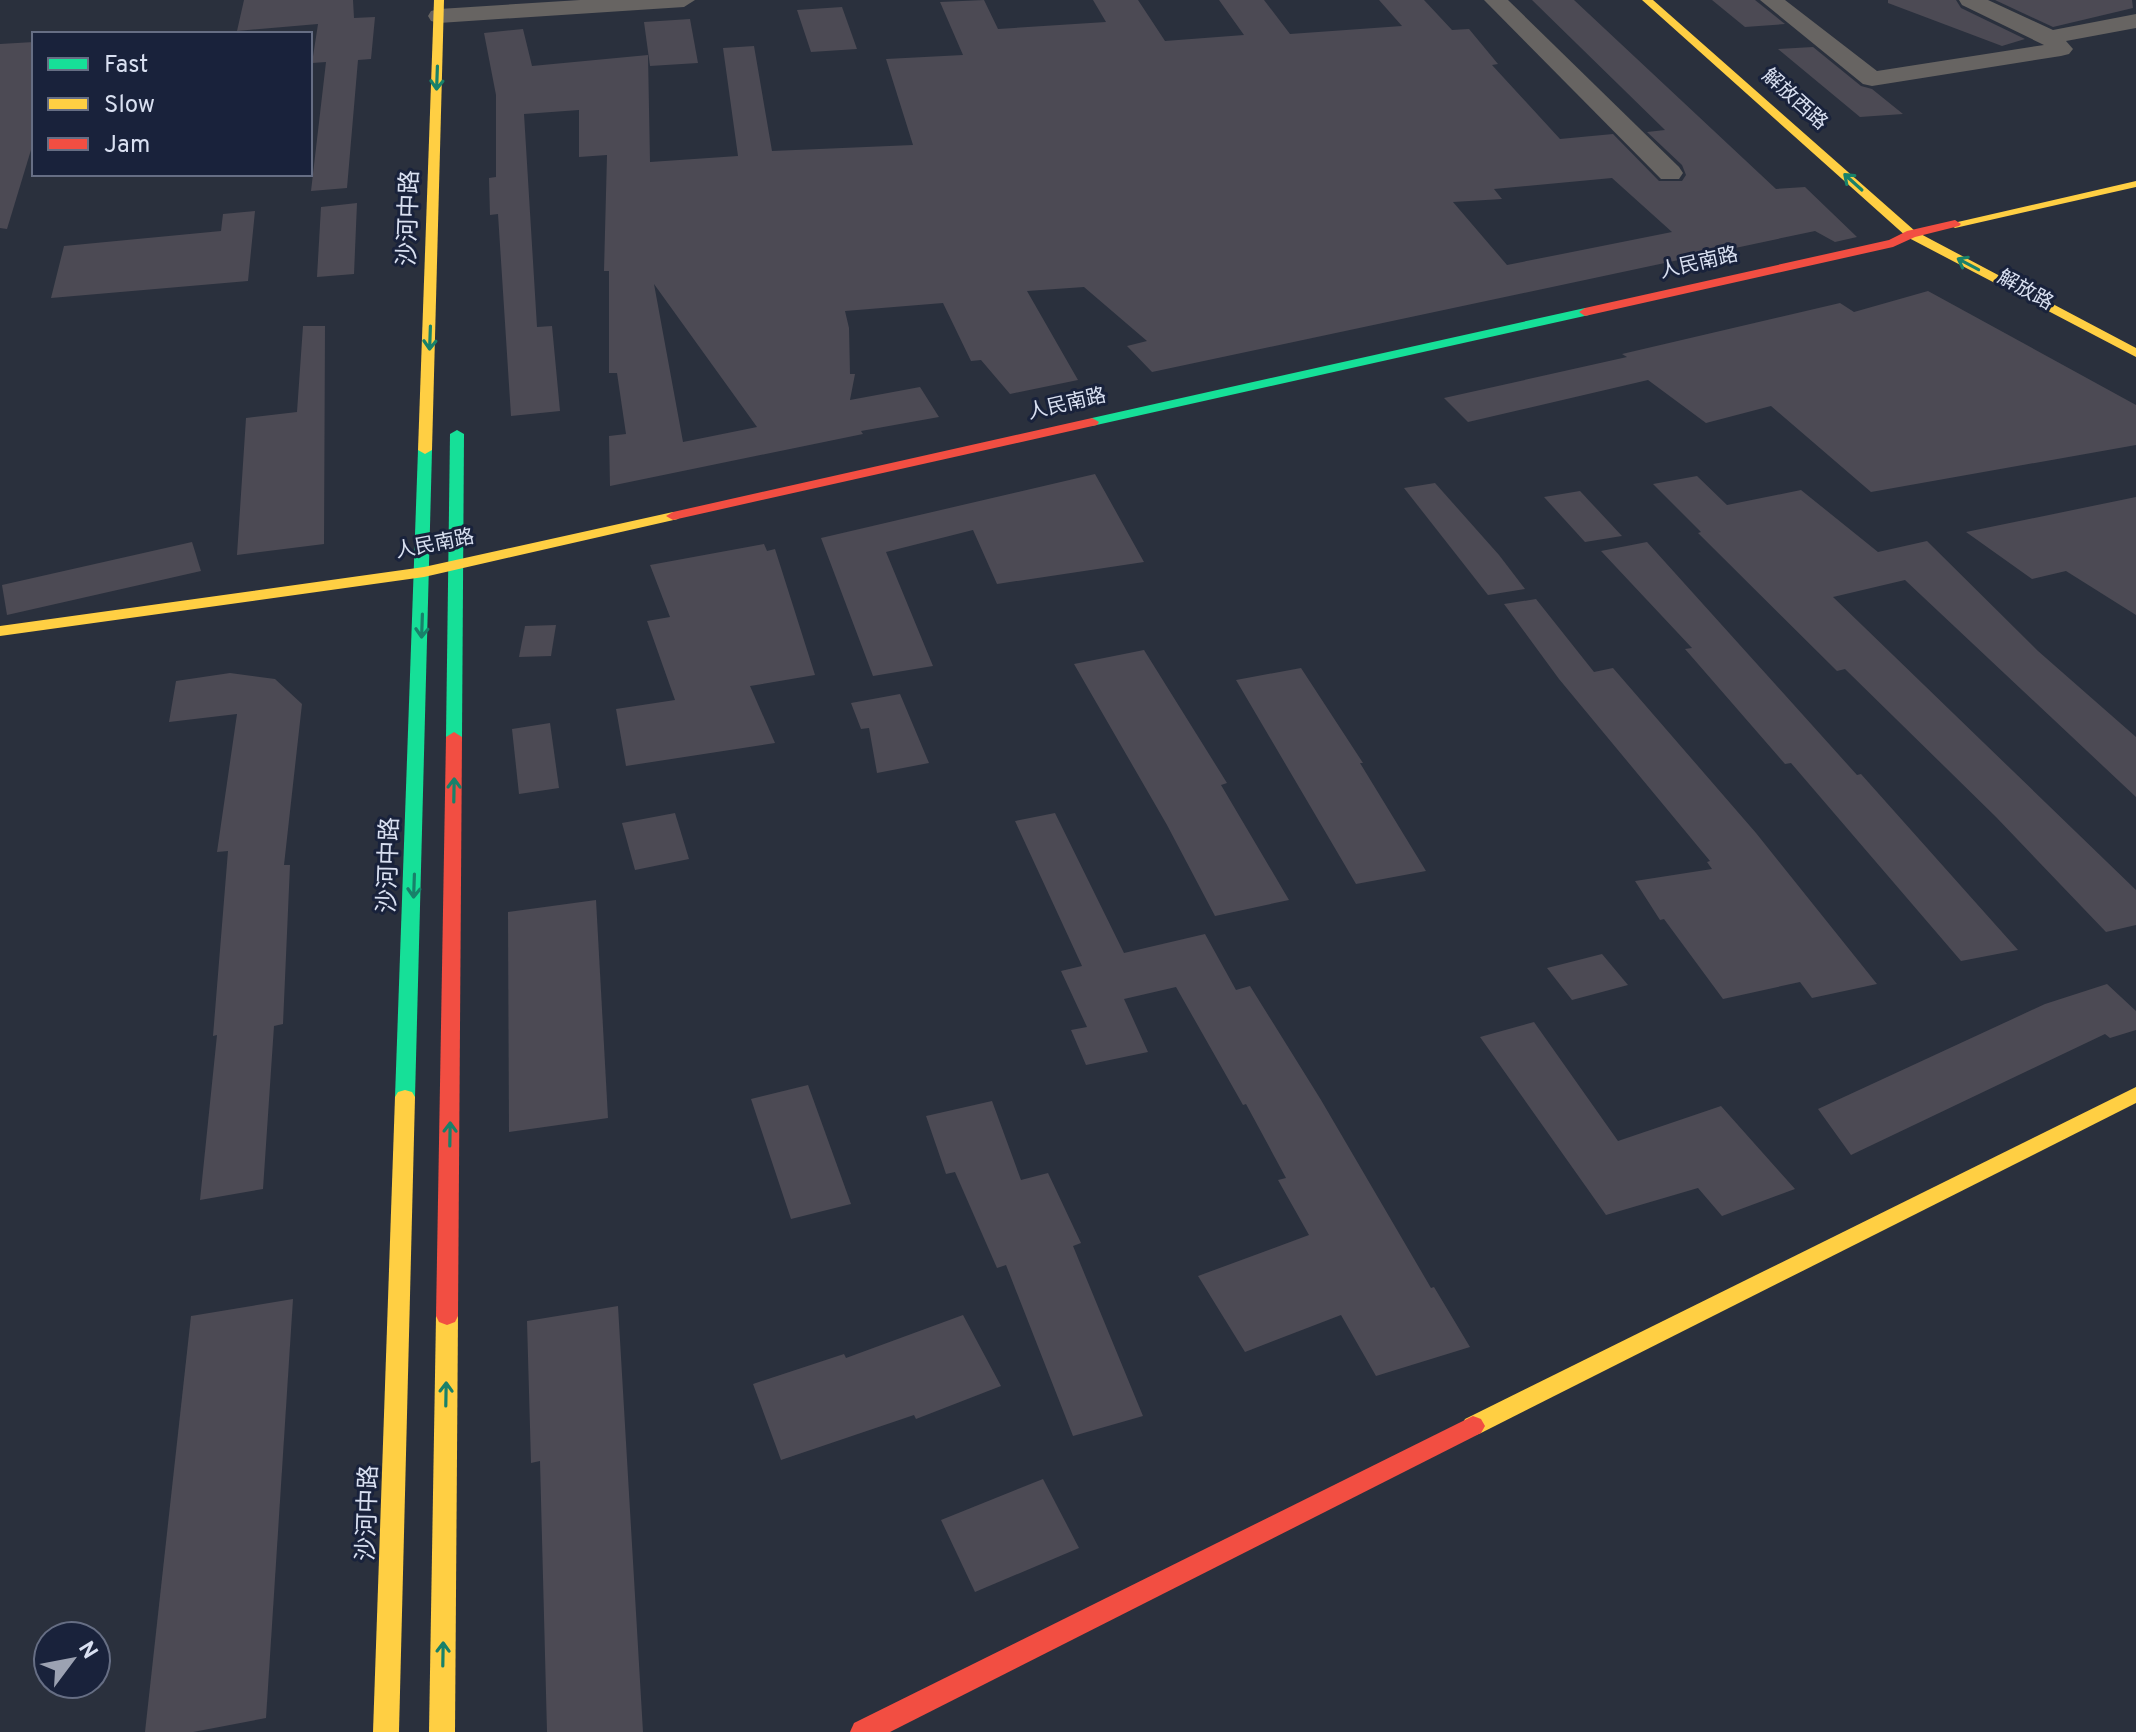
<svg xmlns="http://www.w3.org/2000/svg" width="2136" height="1732" viewBox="0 0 2136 1732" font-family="Overpass,'Noto Sans SC',sans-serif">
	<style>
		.building { fill: #4c4a54; fill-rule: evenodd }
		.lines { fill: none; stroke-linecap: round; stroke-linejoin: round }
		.street { fill: #676462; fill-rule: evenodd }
		.fast { fill: #16e098; fill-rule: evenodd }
		.slow { fill: #ffcf43; fill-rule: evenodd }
		.jam { fill: #f24e42; fill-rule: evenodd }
		.oneway { stroke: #18816a }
		.labels { text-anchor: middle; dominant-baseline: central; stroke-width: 6; stroke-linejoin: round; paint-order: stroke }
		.far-street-label { font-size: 20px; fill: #d9e0f1; stroke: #19223b }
		.street-label { font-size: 24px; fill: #d9e0f1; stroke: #19223b }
	</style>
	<rect width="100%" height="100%" fill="#2a303d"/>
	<g class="building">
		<path d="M 244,0 L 353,0 L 354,18 L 375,17 L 371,59 L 358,60 L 347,188 L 311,191 L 326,62 L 312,63 L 318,24 L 237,31 Z"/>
		<path d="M 984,0 L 998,29 L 1106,22 L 1093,0 L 1138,0 L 1165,41 L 1244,35 L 1219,0 L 1264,0 L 1290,34 L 1402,26 L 1379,0 L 1424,0 L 1452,30 L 1469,29 L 1498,64 L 1492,65 L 1560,139 L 1613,134 L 1659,181 L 1682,181 L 1686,175 L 1682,165 L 1647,132 L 1665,130 L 1532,0 L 1574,0 L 1776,189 L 1805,187 L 1857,237 L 1835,242 L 1815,231 L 1152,372 L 1127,346 L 1147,341 L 1084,287 L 1027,291 L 1078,380 L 1010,394 L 981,360 L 971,361 L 943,303 L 845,311 L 849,328 L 850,374 L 855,374 L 850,400 L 920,387 L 939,417 L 861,431 L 863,434 L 610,486 L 609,436 L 626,434 L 617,373 L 609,373 L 609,271 L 604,271 L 607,155 L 579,157 L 579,110 L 524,114 L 537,327 L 552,326 L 560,411 L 511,416 L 498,214 L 490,215 L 489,178 L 496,177 L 496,95 L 484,33 L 523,29 L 532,66 L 648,55 L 650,162 L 738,156 L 723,48 L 754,46 L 772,151 L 913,145 L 886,59 L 963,55 L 940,2 ZM 1612,178 L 1672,232 L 1507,265 L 1453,202 L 1502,199 L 1494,189 ZM 654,284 L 757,427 L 683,442 Z"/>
		<path d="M 1712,0 L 1755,0 L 1785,24 L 1745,27 Z"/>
		<path d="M 1888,0 L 1956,0 L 1961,8 L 2025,39 L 2002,46 L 1888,3 Z"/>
		<path d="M 1995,0 L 2132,0 L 2133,8 L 2053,27 Z"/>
		<path d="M 842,7 L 857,49 L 811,52 L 797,10 Z"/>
		<path d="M 690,19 L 698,63 L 650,66 L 644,22 Z"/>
		<path d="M 34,42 L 34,140 L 7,229 L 0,228 L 0,44 Z"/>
		<path d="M 1813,47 L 1861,86 L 1872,89 L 1903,114 L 1860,117 L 1778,49 Z"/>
		<path d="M 357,203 L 354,274 L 317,277 L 321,207 Z"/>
		<path d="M 255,211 L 248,281 L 51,298 L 64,246 L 221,231 L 223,214 Z"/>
		<path d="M 1928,291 L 2136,405 L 2136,445 L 1871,492 L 1771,406 L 1706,423 L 1648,380 L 1468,422 L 1444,398 L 1627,357 L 1622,354 L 1840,303 L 1854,312 Z"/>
		<path d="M 303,326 L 325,326 L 324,544 L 237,555 L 246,418 L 297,412 Z"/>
		<path d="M 1095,474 L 1144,562 L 997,584 L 973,530 L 886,552 L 933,666 L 873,676 L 821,538 Z"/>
		<path d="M 1697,476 L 1727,505 L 1801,490 L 1878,552 L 1927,541 L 2038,651 L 2136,737 L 2136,797 L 1905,580 L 1833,597 L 2136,890 L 2136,925 L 2106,932 L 1996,817 L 1845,669 L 1837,671 L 1698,533 L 1701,532 L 1653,484 Z"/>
		<path d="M 1435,483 L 1499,555 L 1525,589 L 1488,595 L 1404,488 Z"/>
		<path d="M 1580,491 L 1622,536 L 1585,542 L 1544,497 Z"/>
		<path d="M 2136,497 L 2136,615 L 2066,571 L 2032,579 L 1966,532 Z"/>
		<path d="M 192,542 L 201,571 L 7,615 L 2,585 Z"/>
		<path d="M 1647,542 L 1857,775 L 1861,774 L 2018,950 L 1961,961 L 1791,763 L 1785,764 L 1685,649 L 1692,648 L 1601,551 Z"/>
		<path d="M 764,544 L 767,551 L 775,549 L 815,675 L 750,686 L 775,743 L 626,766 L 616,709 L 675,700 L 647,621 L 670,617 L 650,565 Z"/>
		<path d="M 1536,599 L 1594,672 L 1613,668 L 1756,833 L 1877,984 L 1812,998 L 1800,982 L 1723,999 L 1664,919 L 1660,920 L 1635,881 L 1712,869 L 1707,862 L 1710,861 L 1559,679 L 1504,604 Z"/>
		<path d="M 556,625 L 551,656 L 519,657 L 525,626 Z"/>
		<path d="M 1144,650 L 1227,783 L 1221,785 L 1289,900 L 1215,916 L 1167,825 L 1074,664 Z"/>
		<path d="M 1301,668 L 1363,763 L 1360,763 L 1426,871 L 1356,884 L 1236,680 Z"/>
		<path d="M 230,673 L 275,679 L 302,704 L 284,865 L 290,865 L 283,1024 L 274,1026 L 263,1189 L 200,1200 L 217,1035 L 213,1036 L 228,851 L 217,852 L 237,714 L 169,722 L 176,681 Z"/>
		<path d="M 900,694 L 929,763 L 877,773 L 869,728 L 861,729 L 851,703 Z"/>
		<path d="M 550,723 L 559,788 L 519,794 L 512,729 Z"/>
		<path d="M 675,813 L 689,859 L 635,870 L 622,823 Z"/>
		<path d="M 1055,813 L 1124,953 L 1205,934 L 1236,990 L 1250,986 L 1321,1100 L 1431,1288 L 1434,1287 L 1470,1347 L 1376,1376 L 1341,1315 L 1245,1352 L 1198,1276 L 1309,1235 L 1278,1180 L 1286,1178 L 1246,1104 L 1243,1105 L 1176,987 L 1124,999 L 1148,1052 L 1086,1065 L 1071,1030 L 1087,1027 L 1061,971 L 1082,966 L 1015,821 Z"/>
		<path d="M 596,900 L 608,1118 L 509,1132 L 508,912 Z"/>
		<path d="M 1602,954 L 1628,985 L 1572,1000 L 1547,968 Z"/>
		<path d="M 2107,984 L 2136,1011 L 2136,1030 L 2110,1038 L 2105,1034 L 1851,1155 L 1818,1109 L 2045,1004 Z"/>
		<path d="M 1534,1022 L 1618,1141 L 1721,1106 L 1795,1189 L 1722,1216 L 1698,1188 L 1606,1215 L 1480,1037 Z"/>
		<path d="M 808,1085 L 851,1204 L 791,1219 L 751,1099 Z"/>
		<path d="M 992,1101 L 1021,1180 L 1048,1173 L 1081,1243 L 1073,1246 L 1143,1416 L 1073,1436 L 1006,1265 L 997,1268 L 955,1172 L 946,1174 L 926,1116 Z"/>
		<path d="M 293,1299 L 266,1718 L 193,1732 L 145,1732 L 191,1316 Z"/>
		<path d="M 618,1306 L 643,1732 L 547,1732 L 540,1461 L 531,1463 L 527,1321 Z"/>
		<path d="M 963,1315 L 1001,1386 L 916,1419 L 914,1415 L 781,1460 L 753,1384 L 844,1354 L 846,1358 Z"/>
		<path d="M 1043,1479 L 1079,1548 L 975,1592 L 941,1520 Z"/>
	</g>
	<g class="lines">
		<g class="street">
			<path d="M 580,0 L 695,0 L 684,7 L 439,23 L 431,21 L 428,16 L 431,11 L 439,9 Z"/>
			<path d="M 1484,0 L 1508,0 L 1679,167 L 1683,173 L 1679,179 L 1661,179 Z"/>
			<path d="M 1760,0 L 1785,0 L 1877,71 L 2044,45 L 1962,5 L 1959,0 L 1988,0 L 2053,30 L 2136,14 L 2136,28 L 2066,41 L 2073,49 L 2069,54 L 2061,56 L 1872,86 L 1863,84 Z"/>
		</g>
		<g class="fast">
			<path d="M 1585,308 L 1591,312 L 1589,315 L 1092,426 L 1085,422 L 1092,418 Z"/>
			<path d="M 457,430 L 464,434 L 462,737 L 454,742 L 446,737 L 450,434 Z"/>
			<path d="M 425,446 L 432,450 L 415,1097 L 412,1102 L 398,1102 L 395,1097 L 418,450 Z"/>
		</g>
		<g class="slow">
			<path d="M 434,0 L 444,0 L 432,450 L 425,454 L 418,450 Z"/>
			<path d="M 1642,0 L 1653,0 L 1915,231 L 2136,348 L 2136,357 L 1907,237 Z"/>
			<path d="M 2136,181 L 2136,187 L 1955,228 L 1949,224 Z"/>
			<path d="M 673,512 L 680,516 L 678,519 L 424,577 L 0,636 L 0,626 L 424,567 Z"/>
			<path d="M 2136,1087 L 2136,1103 L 1481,1433 L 1473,1436 L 1465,1433 L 1461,1426 L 1465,1419 Z"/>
			<path d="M 405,1090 L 412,1092 L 415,1097 L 399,1732 L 373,1732 L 395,1097 L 398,1092 Z"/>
			<path d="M 447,1307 L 455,1310 L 458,1316 L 455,1732 L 429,1732 L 436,1316 L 439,1310 Z"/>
		</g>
		<g class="jam">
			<path d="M 1955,220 L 1961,224 L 1959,226 L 1915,237 L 1893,247 L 1585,316 L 1579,312 L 1585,308 L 1889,240 L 1907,231 Z"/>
			<path d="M 1092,418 L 1099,422 L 1097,425 L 673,520 L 666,516 L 673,512 Z"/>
			<path d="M 454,732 L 462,737 L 458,1316 L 455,1322 L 447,1325 L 439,1322 L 436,1316 L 446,737 Z"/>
			<path d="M 1473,1416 L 1481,1419 L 1485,1426 L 1481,1433 L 890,1732 L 850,1732 L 854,1723 Z"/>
		</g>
	</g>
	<defs><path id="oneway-shaft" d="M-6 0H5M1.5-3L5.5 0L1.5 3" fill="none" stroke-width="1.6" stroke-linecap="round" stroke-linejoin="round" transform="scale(2)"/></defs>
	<g class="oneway">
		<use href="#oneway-shaft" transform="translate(437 78) rotate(92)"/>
		<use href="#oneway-shaft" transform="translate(1853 182) rotate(-138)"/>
		<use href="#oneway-shaft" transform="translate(1968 264) rotate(-152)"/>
		<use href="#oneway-shaft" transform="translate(430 338) rotate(92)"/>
		<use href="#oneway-shaft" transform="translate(422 626) rotate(92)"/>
		<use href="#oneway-shaft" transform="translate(454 790) rotate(-89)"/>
		<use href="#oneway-shaft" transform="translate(414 886) rotate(92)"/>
		<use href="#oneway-shaft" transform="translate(450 1134) rotate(-89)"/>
		<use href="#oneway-shaft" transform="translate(446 1394) rotate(-89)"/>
		<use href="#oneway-shaft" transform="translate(443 1654) rotate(-89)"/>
	</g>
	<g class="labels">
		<g class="far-street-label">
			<text transform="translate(1794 100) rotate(42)">解放西路</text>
			<text transform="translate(1699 264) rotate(-13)">人民南路</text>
			<text transform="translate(2025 291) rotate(29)">解放路</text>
			<text transform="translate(1067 405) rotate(-13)">人民南路</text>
			<text transform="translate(435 545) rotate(-11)">人民南路</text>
		</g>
		<g class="street-label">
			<text transform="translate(410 218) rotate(-88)">沙河中路</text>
			<text transform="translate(390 865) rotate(-88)">沙河中路</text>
			<text transform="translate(369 1513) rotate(-88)">沙河中路</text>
		</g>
	</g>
	<rect x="32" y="32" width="280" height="144" fill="#19223b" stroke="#666e84" stroke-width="2"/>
	<rect x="48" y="58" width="40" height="12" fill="#16e098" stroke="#666e84" stroke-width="2"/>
	<text x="104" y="72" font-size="24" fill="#d9e0f1">Fast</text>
	<rect x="48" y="98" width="40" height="12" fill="#ffcf43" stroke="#666e84" stroke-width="2"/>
	<text x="104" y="112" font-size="24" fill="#d9e0f1">Slow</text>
	<rect x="48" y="138" width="40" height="12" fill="#f24e42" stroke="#666e84" stroke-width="2"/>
	<text x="104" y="152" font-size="24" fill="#d9e0f1">Jam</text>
	<g transform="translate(72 1660) rotate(58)"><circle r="38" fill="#19223b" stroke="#666e84" stroke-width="2"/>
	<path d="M0-6L14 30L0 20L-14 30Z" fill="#9ca2b2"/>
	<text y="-12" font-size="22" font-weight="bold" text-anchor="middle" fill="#d9e0f1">N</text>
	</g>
</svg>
